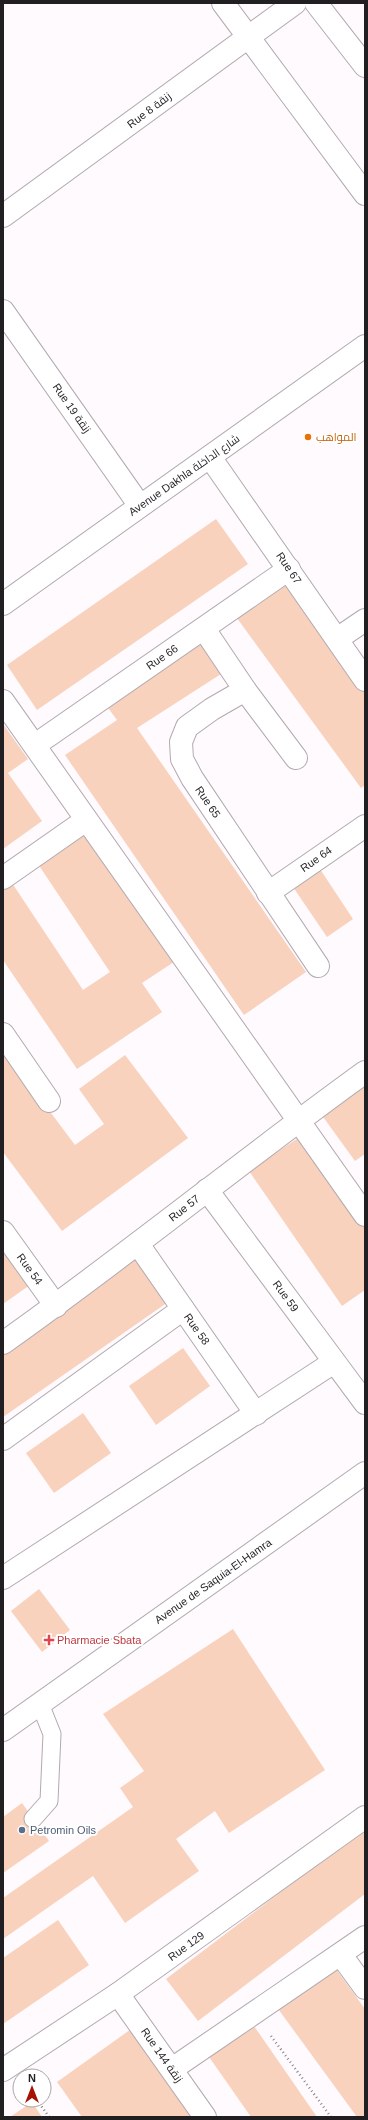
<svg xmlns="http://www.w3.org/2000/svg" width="368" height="2120" viewBox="0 0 368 2120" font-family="Helvetica,Cairo,sans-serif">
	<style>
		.building { fill: #f8d2bc }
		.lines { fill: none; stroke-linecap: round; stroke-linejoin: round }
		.lane-casing { stroke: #b1aab1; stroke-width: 19 }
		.street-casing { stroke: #b1aab1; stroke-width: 24 }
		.secondary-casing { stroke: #b1aab1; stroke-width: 24 }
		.path { stroke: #898589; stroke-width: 2.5; stroke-dasharray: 1 3; stroke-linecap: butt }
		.lane { stroke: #fff; stroke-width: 17 }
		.street { stroke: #fff; stroke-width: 22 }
		.secondary { stroke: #fff; stroke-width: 22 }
		.food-dot { fill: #e8710a; stroke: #fff; stroke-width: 1.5 }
		.health-dot { fill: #e0444e; stroke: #fff; stroke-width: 1.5 }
		.service-dot { fill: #5c6f8a; stroke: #fff; stroke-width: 1.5 }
		.labels { text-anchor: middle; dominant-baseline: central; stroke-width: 4; stroke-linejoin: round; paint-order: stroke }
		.street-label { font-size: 11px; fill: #221f22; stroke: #fff }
		.food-label { font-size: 11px; fill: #c56008; stroke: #fff; text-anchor: start }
		.health-label { font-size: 11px; fill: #be3a42; stroke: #fff; text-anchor: start }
		.service-label { font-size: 11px; fill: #4e5e75; stroke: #fff; text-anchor: start }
	</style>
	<rect width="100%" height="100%" fill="#fffafe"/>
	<g class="building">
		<path d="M 216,519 L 248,564 L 37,710 L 7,665 Z"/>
		<path d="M 283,578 L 365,691 L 365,785 L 361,788 L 234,614 Z"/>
		<path d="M 198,636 L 221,674 L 137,728 L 306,972 L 244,1015 L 65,755 L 117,720 L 103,701 Z"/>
		<path d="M 3,724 L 28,759 L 8,773 L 42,821 L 3,849 Z"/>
		<path d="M 86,823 L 177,960 L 142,983 L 162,1012 L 77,1069 L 3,960 L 3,888 L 12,883 L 83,990 L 110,972 L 34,858 Z"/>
		<path d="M 320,869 L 353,919 L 327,937 L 293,887 Z"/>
		<path d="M 3,1049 L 75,1145 L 104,1124 L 79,1089 L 125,1055 L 188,1138 L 62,1231 L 3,1152 Z"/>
		<path d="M 365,1084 L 365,1154 L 355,1161 L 321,1114 Z"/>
		<path d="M 304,1134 L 365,1223 L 365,1290 L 342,1306 L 249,1171 Z"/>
		<path d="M 3,1247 L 30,1285 L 3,1304 Z"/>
		<path d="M 139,1253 L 171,1300 L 3,1417 L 3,1347 Z"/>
		<path d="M 183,1348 L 210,1386 L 156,1425 L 129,1386 Z"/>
		<path d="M 83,1413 L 111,1453 L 54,1493 L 26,1453 Z"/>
		<path d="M 39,1589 L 70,1630 L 42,1652 L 11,1611 Z"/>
		<path d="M 233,1629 L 325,1770 L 229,1833 L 215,1811 L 176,1839 L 199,1871 L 125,1923 L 93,1876 L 3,1939 L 3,1898 L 133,1807 L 120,1788 L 144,1771 L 103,1714 Z"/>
		<path d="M 22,1803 L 49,1841 L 3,1873 L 3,1817 Z"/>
		<path d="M 365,1828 L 365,1894 L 198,2021 L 166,1979 Z"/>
		<path d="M 58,1920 L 89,1965 L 3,2024 L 3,1958 Z"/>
		<path d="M 333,1965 L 365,2009 L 365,2117 L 357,2117 L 276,2006 Z"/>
		<path d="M 252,2023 L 317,2117 L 251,2117 L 207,2054 Z"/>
		<path d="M 134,2027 L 198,2117 L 82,2117 L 57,2082 Z"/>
		<path d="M 32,2102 L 42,2117 L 10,2117 Z"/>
	</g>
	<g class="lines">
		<g class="lane-casing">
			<path id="lane" d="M 33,1819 L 49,1801 L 52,1734 L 40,1704"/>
		</g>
		<g class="street-casing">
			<g id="street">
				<path d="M 223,3 L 365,194"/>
				<path d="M 316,3 L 365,66"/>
				<path d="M 3,216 L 295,3"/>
				<path d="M 3,311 L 140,506"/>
				<path d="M 210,457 L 365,680"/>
				<path d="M 204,629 L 245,690 L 296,758"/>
				<path d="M 337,639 L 365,620"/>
				<path d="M 245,690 L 212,709 L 187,727 L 181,742 L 182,759 L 192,778 L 318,966"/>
				<path d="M 3,701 L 365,1215"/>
				<path d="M 35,745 L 289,569"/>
				<path d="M 3,878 L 86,820"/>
				<path d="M 268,893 L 365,826"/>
				<path d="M 3,1034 L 49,1101"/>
				<path d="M 207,1190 L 365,1403"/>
				<path d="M 3,1232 L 56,1306"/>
				<path d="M 138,1244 L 256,1414"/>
				<path d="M 3,1343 C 126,1256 243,1160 365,1072"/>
				<path d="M 3,1439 L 183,1309"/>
				<path d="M 3,1578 L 334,1362"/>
				<path d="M 3,1730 L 365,1473"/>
				<path d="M 341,1955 L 365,1988"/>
				<path d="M 118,1994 L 205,2117"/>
				<path d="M 172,2069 L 365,1937"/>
				<path d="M 3,2070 L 118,1994 L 365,1817"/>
			</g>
		</g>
		<g class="secondary-casing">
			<path id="secondary" d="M 3,604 L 365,346"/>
		</g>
		<g class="path">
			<path d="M 271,2036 L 331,2117"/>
			<path d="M 37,2100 L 49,2117"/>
		</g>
		<use href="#lane" class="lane"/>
		<use href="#street" class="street"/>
		<use href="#secondary" class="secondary"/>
	</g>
	<circle class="food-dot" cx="308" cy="437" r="4"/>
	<path class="health-dot" d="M47 1634h4v4h4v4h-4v4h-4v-4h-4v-4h4z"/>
	<circle class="service-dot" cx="22" cy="1830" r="4"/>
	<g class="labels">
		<g class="street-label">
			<text transform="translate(149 110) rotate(-37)">Rue 8 زنقة</text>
			<text transform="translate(72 408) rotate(55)">Rue 19 زنقة</text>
			<text transform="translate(184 475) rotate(-35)">Avenue Dakhla شارع الداخلة</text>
			<text transform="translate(289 568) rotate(56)">Rue 67</text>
			<text transform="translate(162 657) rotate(-34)">Rue 66</text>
			<text transform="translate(208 802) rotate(56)">Rue 65</text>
			<text transform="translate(316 859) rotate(-35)">Rue 64</text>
			<text transform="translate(184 1208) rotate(-38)">Rue 57</text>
			<text transform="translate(30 1269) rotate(54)">Rue 54</text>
			<text transform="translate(286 1296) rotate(54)">Rue 59</text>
			<text transform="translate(197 1329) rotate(55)">Rue 58</text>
			<text transform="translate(213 1581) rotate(-35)">Avenue de Saquia-El-Hamra</text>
			<text transform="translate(186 1946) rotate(-36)">Rue 129</text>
			<text transform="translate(162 2055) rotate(55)">Rue 144 زنقة</text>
		</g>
		<g class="food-label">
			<text x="316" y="437">المواهب</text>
		</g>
		<g class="health-label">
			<text x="57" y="1640">Pharmacie Sbata</text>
		</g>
		<g class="service-label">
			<text x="30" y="1830">Petromin Oils</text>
		</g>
	</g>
	<rect width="368" height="2120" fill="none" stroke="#221f22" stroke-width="8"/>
	<g transform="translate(32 2088)"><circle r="19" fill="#ffffff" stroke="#a7a5a7"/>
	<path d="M0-3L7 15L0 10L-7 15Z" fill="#a61305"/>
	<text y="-6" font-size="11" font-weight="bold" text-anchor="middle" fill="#221f22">N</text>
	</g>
</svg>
